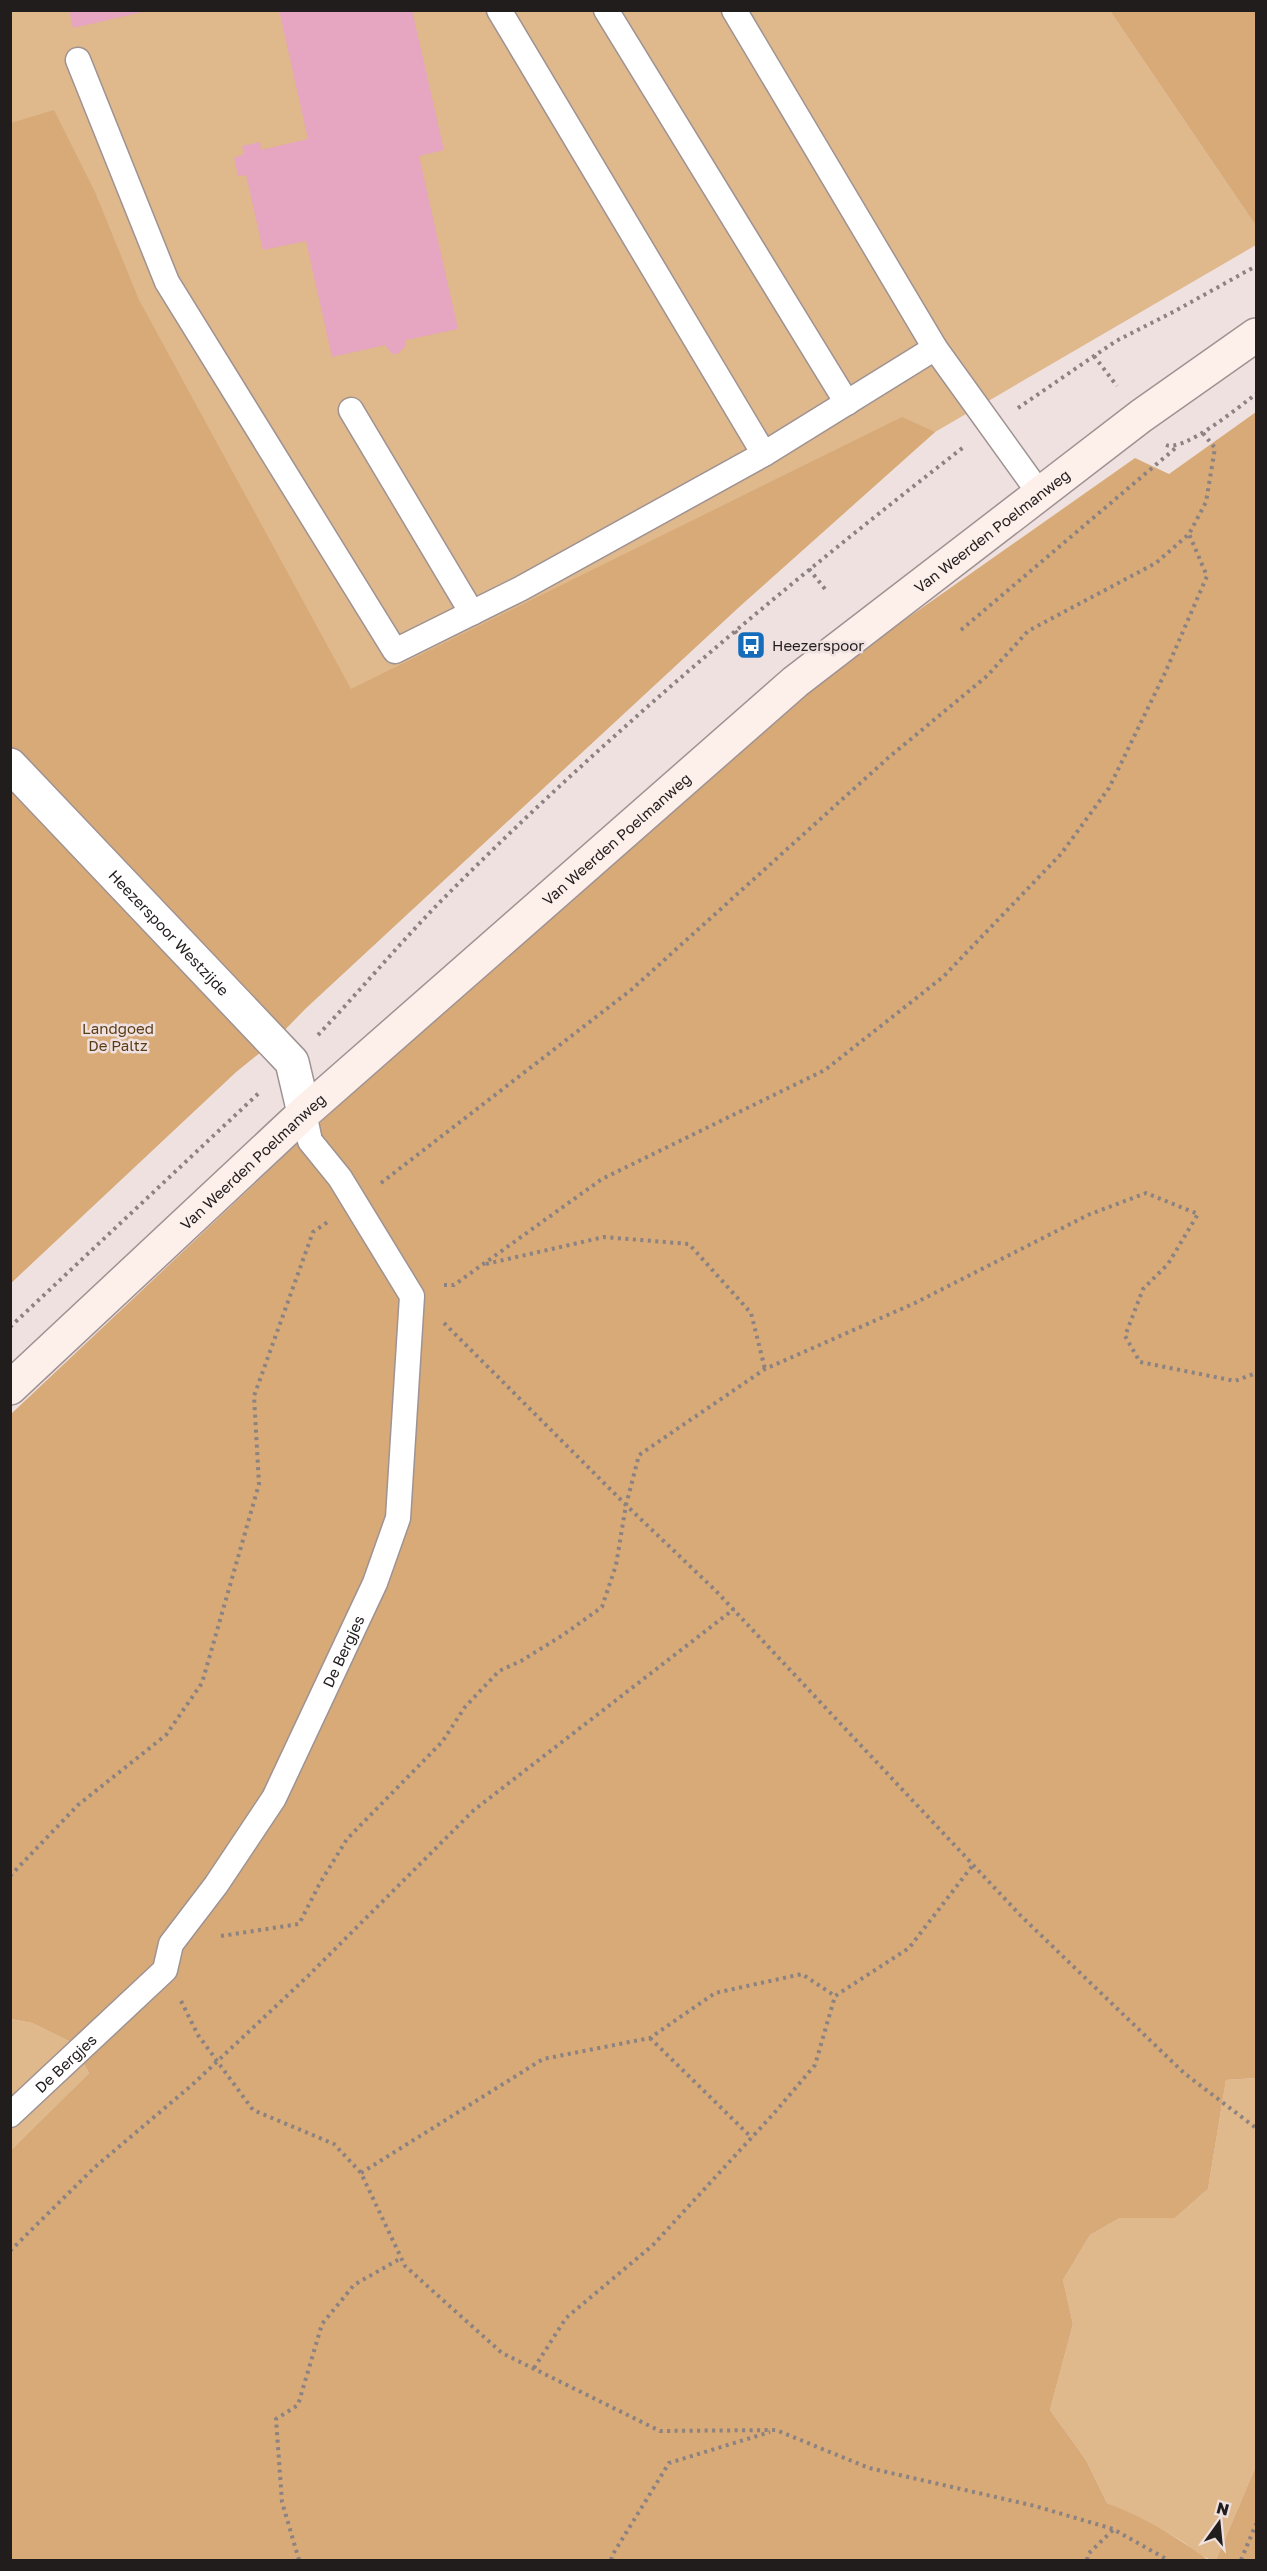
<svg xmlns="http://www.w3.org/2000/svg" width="1267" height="2571" viewBox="0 0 1267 2571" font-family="'Golos Text',sans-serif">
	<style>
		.green { fill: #dfb88c }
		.forest { fill: #d7aa78 }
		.building { fill: #e6a5c0 }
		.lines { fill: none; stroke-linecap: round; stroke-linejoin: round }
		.service-casing { stroke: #9f9292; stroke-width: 27 }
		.minor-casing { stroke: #9f9292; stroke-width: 36 }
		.secondary-casing { stroke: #9f9292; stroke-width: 36 }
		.path { stroke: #8c8281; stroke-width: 4; stroke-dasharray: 3 4.5; stroke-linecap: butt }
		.service { stroke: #fff; stroke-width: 24 }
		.minor { stroke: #fff; stroke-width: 33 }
		.secondary { stroke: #fdefea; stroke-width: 33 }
		.labels { text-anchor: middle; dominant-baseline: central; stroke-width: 5; stroke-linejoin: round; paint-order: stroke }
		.street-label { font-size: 15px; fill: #221d1d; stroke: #efe1e0 }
		.poi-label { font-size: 15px; fill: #221d1d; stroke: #efe1e0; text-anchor: start }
		.park-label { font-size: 15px; fill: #5b3c15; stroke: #efe1e0 }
	</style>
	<rect width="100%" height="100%" fill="#efe1e0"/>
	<g class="green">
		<path d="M 11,11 L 1110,11 L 1256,226 L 1256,245 L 935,432 L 739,607 L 305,1009 L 273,1042 L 236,1072 L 11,1283 Z"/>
		<path d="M 11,2019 L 32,2023 L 71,2042 L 89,2073 L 11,2150 Z"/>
		<path d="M 1256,2078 L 1256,2466 L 1216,2560 C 1202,2560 1191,2547 1180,2540 C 1157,2526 1132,2513 1107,2503 L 1086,2460 L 1050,2410 L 1073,2324 L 1063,2280 L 1090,2235 L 1120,2218 L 1175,2218 L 1208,2189 L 1226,2080 Z"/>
	</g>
	<g class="forest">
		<path d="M 1110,11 L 1256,11 L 1256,226 Z"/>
		<path d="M 54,110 L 95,192 L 139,300 L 351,689 L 902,417 L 935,432 L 739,607 L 305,1009 L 273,1042 L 236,1072 L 11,1283 L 11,123 Z"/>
		<path d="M 1256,412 L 1256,2078 L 1226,2080 L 1208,2189 L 1175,2218 L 1120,2218 L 1090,2235 L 1063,2280 L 1073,2324 L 1050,2410 L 1086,2460 L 1107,2503 C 1144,2517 1177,2537 1208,2560 L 11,2560 L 11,2150 L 89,2073 L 71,2042 L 32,2023 L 11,2019 L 11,1414 L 300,1141 L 760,722 L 1135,458 L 1169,474 Z"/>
		<path d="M 1256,2466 L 1256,2560 L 1216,2560 Z"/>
	</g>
	<g class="building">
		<path d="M 69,10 L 147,10 L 147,11 L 73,28 Z"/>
		<path d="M 279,10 L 412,10 L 444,150 L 419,156 L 458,329 L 406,340 L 405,347 L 397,354 L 392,354 L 385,345 L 332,357 L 306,241 L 263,250 L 246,175 L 238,176 L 234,158 L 244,154 L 242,146 L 260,142 L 261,150 L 308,139 Z"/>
	</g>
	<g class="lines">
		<g class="service-casing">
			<g id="service">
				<path d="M 499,10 L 764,454 L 935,348"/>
				<path d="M 606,10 L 847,403"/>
				<path d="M 734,10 L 935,348 L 1040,494"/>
				<path d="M 78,60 L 167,282 L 395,651 L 520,589 L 764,454"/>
				<path d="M 351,410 L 472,613"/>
				<path id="s1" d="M 10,2115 L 165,1970 L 171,1944 L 216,1885 L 274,1798 L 375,1583 L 398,1518 L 412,1296 L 340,1178 L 310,1141 L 304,1113"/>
			</g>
		</g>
		<g class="minor-casing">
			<g id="minor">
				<path id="s2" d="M 10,765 L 292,1062 L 304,1113"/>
			</g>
		</g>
		<g class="secondary-casing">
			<g id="secondary">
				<path id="s3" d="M 10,1388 L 304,1113 L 795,682 L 1141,416 L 1256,335"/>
			</g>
		</g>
		<g class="path">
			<path d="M 1094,356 L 1117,386"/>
			<path d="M 1018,408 L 1116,341 L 1175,311 L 1256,266"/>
			<path d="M 1166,445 C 1184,452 1239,407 1256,394"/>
			<path d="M 809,569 L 825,589"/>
			<path d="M 961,630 L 1178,446"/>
			<path d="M 735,631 L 751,649"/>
			<path d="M 318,1035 C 359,992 398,945 440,902 C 603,737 782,588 965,446"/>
			<path d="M 381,1183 L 631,990 L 888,758 L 987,676 L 1028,631 L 1156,563 L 1189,534 L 1206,502 L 1215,448 L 1202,432"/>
			<path d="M 486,1264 L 604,1237 L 689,1244 L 751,1313 L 765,1369"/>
			<path d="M 444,1285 L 454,1285 L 602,1179 L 825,1070 L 943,977 L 1061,854 L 1109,788 L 1165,673 L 1207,576 L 1189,534"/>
			<path d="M 444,1323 L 626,1505 L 716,1591 L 1021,1916 L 1184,2073 L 1256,2128"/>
			<path d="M 10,1327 L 261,1091"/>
			<path d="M 10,1876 L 78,1805 L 166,1735 L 202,1683 L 259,1484 L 254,1396 L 313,1232 L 329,1221"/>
			<path d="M 221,1936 L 299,1924 L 320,1883 L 347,1839 L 442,1742 L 465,1707 L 499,1671 L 521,1661 L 563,1635 L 602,1607 L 616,1565 L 626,1505 L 639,1455 L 765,1369 L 915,1303 L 1088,1215 L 1146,1193 L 1198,1214 L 1168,1264 L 1143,1289 L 1125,1336 L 1140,1362 L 1235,1381 L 1256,1373"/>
			<path d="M 181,2001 L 198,2035 L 253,2110 L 334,2144 L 361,2173 L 405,2266 L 502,2353 L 660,2431 L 776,2430 L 869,2468 L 1035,2506 L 1113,2529 L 1168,2560"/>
			<path d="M 650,2038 L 752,2138"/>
			<path d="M 361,2173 L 543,2059 L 650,2038 L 715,1993 L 802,1974 L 835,1996"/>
			<path d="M 10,2251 L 95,2167 L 192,2085 L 308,1976 L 474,1810 L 734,1609"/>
			<path d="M 534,2368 L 566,2318 L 653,2245 L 776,2111 L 815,2065 L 835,1996 L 909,1948 L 973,1865"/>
			<path d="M 299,2560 L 282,2502 L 276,2419 L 298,2405 L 322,2324 L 354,2285 L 401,2258"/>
			<path d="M 611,2560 L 613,2554 L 669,2463 L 770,2432"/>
			<path d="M 1087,2560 L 1088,2554 L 1113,2530"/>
			<path d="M 1241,2560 L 1256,2524"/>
		</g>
		<use href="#service" class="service"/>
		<use href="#minor" class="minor"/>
		<use href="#secondary" class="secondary"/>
	</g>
	<defs>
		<g id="bus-square" transform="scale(1.5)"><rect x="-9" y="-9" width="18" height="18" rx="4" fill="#156cba" stroke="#efe1e0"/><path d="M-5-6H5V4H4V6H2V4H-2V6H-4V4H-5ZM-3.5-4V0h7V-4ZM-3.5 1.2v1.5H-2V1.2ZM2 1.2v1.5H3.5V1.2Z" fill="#fff"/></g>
	</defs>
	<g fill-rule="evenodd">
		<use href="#bus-square" x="751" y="645"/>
	</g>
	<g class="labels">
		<g class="street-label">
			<text stroke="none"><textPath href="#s3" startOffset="1304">Van Weerden Poelmanweg</textPath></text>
			<text stroke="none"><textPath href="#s3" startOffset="818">Van Weerden Poelmanweg</textPath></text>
			<text stroke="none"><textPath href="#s2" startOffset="231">Heezerspoor Westzijde</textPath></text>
			<text stroke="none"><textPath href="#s3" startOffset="332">Van Weerden Poelmanweg</textPath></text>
			<text stroke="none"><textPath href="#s1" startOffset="580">De Bergjes</textPath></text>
			<text stroke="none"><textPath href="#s1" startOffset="76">De Bergjes</textPath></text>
		</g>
		<g class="poi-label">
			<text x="772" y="645">Heezerspoor</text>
		</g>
		<g class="park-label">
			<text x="118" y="1028">Landgoed<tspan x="118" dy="17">De Paltz</tspan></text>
		</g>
	</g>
	<rect width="1267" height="2571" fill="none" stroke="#221d1d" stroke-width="24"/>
	<g transform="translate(1219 2523) rotate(15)" stroke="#efe1e0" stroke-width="4.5" paint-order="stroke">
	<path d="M0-4.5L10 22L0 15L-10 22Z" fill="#221d1d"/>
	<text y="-9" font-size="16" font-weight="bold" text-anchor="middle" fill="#221d1d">N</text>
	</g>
</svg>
